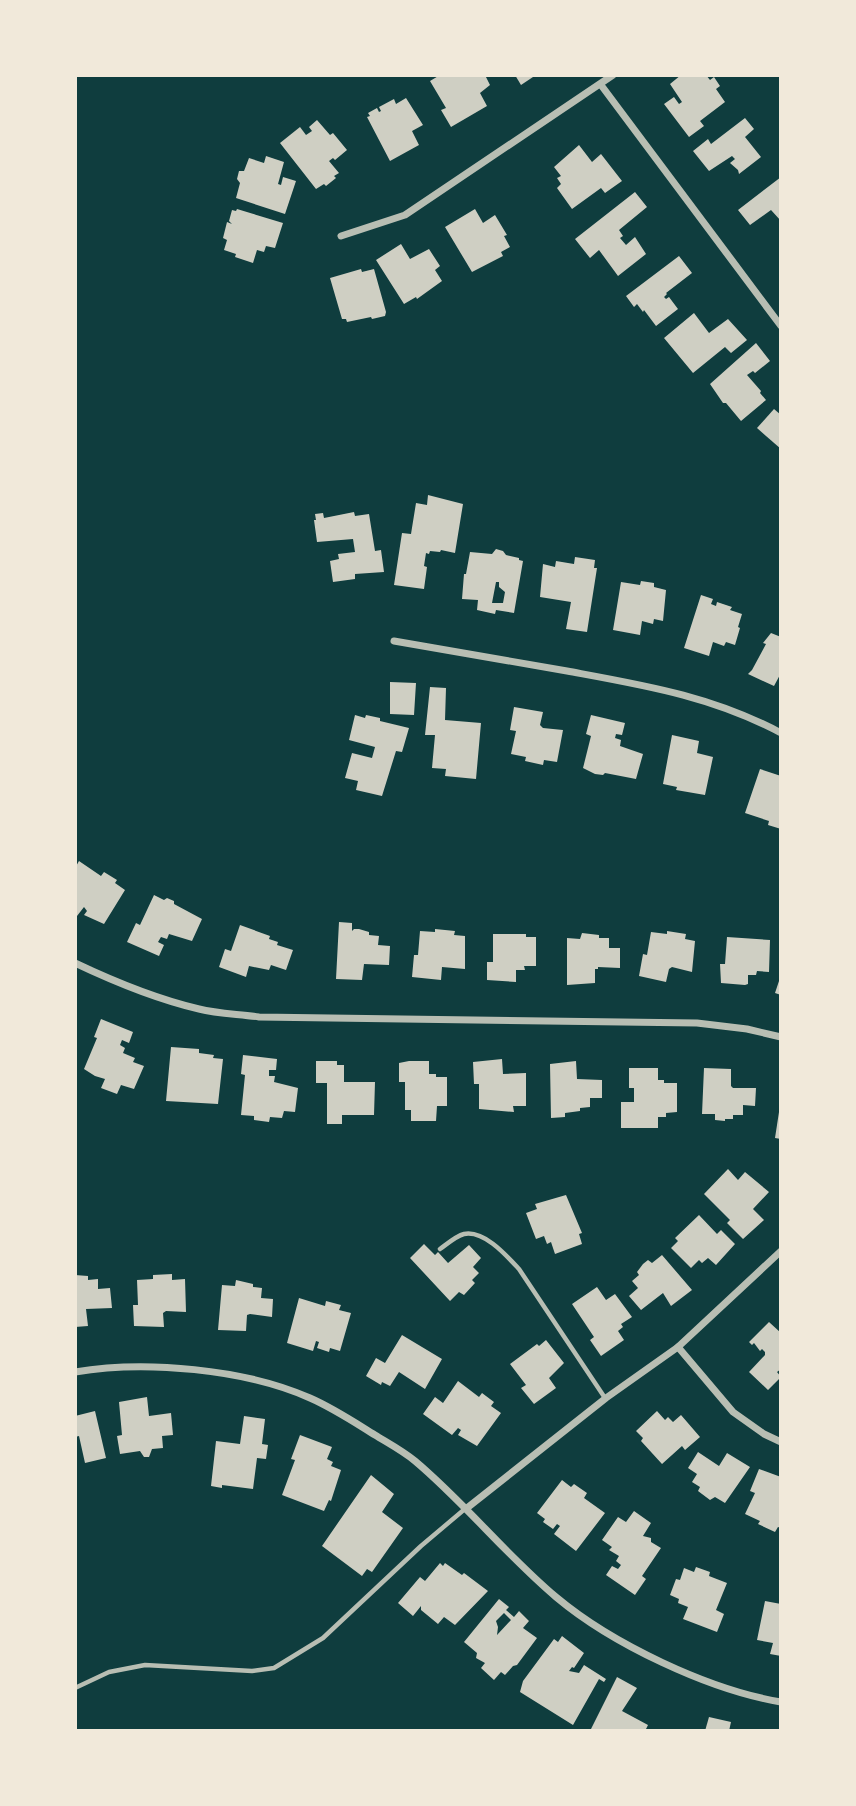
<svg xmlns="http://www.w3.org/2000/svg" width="856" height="1806" viewBox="0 0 856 1806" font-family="Barlow,sans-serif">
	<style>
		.building { fill: #cfcfc3; fill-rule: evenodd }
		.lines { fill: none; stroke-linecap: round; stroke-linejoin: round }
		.service { stroke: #b8beb3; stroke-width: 4.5 }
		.minor { stroke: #b8beb3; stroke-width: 7 }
	</style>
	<rect width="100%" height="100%" fill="#0f3d3e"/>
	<g class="building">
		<path d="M 440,75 L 485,75 L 490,85 L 480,93 L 487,106 L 451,127 L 441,110 L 446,108 L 430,81 Z"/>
		<path d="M 515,75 L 536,75 L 521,85 Z"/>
		<path d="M 681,75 L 706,75 L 710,80 L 714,77 L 720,86 L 716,89 L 725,102 L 700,121 L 704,126 L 689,137 L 664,104 L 674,97 L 679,104 L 682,102 L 670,84 Z"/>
		<path d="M 406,98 L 423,125 L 412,131 L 419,145 L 390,161 L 367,117 L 370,116 L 368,113 L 377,108 L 379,112 L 381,111 L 379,107 L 394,99 L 396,104 Z"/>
		<path d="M 745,118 L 754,129 L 745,137 L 761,157 L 739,174 L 738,170 L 730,163 L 735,159 L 732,156 L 709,171 L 693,151 L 708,139 L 711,144 Z"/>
		<path d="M 317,120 L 330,135 L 333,133 L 347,150 L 335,160 L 333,158 L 329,161 L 339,173 L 334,176 L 336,178 L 326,186 L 324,184 L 316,189 L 280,143 L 300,127 L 306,135 L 312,131 L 309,127 Z"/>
		<path d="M 579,145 L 592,162 L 601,154 L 622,181 L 605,193 L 601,188 L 572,209 L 557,188 L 561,184 L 557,178 L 561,176 L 554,167 Z"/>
		<path d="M 266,156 L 284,162 L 278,184 L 281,185 L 283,177 L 296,181 L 285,214 L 236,198 L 240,183 L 237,179 L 239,171 L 244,171 L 249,158 L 264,163 Z"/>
		<path d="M 781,177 L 781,221 L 771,210 L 750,225 L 738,210 Z"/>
		<path d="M 635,192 L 647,207 L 619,230 L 623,236 L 620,238 L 626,245 L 635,237 L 646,254 L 618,276 L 599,250 L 590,258 L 575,239 Z"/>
		<path d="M 237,209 L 283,223 L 275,248 L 266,246 L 264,252 L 257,250 L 253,263 L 235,257 L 236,254 L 224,250 L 227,240 L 223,238 L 227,222 L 232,224 L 229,221 L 232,210 L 236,211 Z"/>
		<path d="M 475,209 L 483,223 L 495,215 L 507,235 L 504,236 L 510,247 L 501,252 L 503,256 L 472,272 L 445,227 Z"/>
		<path d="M 401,244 L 410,259 L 429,249 L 440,266 L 435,270 L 442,281 L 417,299 L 416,297 L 404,304 L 376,260 Z"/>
		<path d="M 679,256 L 692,273 L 666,293 L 667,294 L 664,297 L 666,299 L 669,297 L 678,309 L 656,326 L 644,310 L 643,312 L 637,304 L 634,307 L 626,296 Z"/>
		<path d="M 361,269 L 362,272 L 374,269 L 386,312 L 385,316 L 372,319 L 371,317 L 347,322 L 346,319 L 342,319 L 330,278 Z"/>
		<path d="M 694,313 L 709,333 L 728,319 L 747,340 L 731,353 L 725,347 L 693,373 L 664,338 Z"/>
		<path d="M 756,343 L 770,361 L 755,373 L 753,371 L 747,375 L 761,391 L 760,393 L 766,400 L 741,421 L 726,403 L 723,403 L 710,384 Z"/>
		<path d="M 774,409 L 781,415 L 781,449 L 757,428 Z"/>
		<path d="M 428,495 L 463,504 L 455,553 L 441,550 L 440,552 L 430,551 L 429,554 L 426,553 L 424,566 L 427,567 L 424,589 L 394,585 L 402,533 L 411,534 L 416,503 L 427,505 Z"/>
		<path d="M 354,512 L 355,516 L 369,514 L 375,551 L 381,550 L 384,572 L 355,574 L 355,579 L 333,582 L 330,561 L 339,559 L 338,554 L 355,552 L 353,539 L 317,542 L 314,520 L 316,520 L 315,514 L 323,513 L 324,518 Z"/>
		<path d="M 496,549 L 503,551 L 506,555 L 519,558 L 519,560 L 523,561 L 514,613 L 496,610 L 495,614 L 477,610 L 478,600 L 462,599 L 464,574 L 466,574 L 470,552 L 492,554 ZM 496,582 L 499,582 L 499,587 L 505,592 L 503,603 L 492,603 Z"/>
		<path d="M 575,557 L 595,560 L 594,568 L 597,568 L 587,632 L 566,629 L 571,602 L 540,597 L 543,564 L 555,567 L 556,561 L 574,564 Z"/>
		<path d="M 641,581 L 654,583 L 654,587 L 666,590 L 663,621 L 654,619 L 653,624 L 642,621 L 640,635 L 613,630 L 621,582 L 640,585 Z"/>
		<path d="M 701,595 L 713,599 L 711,604 L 716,606 L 717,602 L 732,607 L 730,610 L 742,614 L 738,627 L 740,628 L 735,645 L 726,642 L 724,646 L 713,642 L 709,656 L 684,648 Z"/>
		<path d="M 771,633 L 781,637 L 781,673 L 774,686 L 748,674 L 752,670 L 766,644 L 763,643 Z"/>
		<path d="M 390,682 L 416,683 L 414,715 L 390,714 Z"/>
		<path d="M 430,687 L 446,688 L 445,720 L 481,723 L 476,779 L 445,776 L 446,769 L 432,768 L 435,735 L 425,735 Z"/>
		<path d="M 514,707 L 543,712 L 540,725 L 543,728 L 563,730 L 557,762 L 544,760 L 543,765 L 525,761 L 526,757 L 511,754 L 516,731 L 510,730 Z"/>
		<path d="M 355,715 L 365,718 L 366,715 L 380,718 L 380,721 L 409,728 L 402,752 L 396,751 L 382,796 L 356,790 L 358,781 L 345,778 L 352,753 L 372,758 L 375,747 L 349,740 Z"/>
		<path d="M 591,715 L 625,723 L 622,735 L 616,734 L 615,738 L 621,740 L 620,746 L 643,754 L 636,779 L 605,773 L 603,775 L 595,774 L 583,768 L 591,736 L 586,734 Z"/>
		<path d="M 672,735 L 699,741 L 697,753 L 713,757 L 705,795 L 676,790 L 677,787 L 663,784 Z"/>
		<path d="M 760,769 L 781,776 L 781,829 L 768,825 L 769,821 L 745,813 Z"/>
		<path d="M 79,861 L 101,876 L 104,872 L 117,880 L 115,883 L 125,890 L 104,924 L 84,915 L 87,911 L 84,907 L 77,916 L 75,915 L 75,868 Z"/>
		<path d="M 154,895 L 164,900 L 167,898 L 174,901 L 174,904 L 202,919 L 192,941 L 169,934 L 167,939 L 161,937 L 158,942 L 164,945 L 159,956 L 127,942 L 136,923 L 140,925 Z"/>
		<path d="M 339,922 L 352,923 L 352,931 L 354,929 L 359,929 L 369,932 L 369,935 L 379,936 L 378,945 L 390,946 L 389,965 L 364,964 L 362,980 L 336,979 Z"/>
		<path d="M 240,925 L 270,936 L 269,939 L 278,942 L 277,945 L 293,950 L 286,970 L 271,965 L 269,970 L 249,966 L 246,977 L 219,967 L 225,949 L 231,951 Z"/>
		<path d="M 435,929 L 455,931 L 454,935 L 465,936 L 465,969 L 442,967 L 441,980 L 412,977 L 414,955 L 418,955 L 420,931 L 435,932 Z"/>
		<path d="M 667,931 L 686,934 L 685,939 L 695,941 L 692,972 L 672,967 L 669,969 L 666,982 L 639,976 L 643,954 L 647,955 L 651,932 L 667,934 Z"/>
		<path d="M 582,933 L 599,935 L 599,938 L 609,938 L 609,948 L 620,948 L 620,968 L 598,967 L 598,969 L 595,969 L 595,983 L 567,985 L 567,938 L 580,939 Z"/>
		<path d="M 493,934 L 526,934 L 526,937 L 536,937 L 536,966 L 524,966 L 525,970 L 516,970 L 516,982 L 487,980 L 487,962 L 493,962 Z"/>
		<path d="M 727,937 L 770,940 L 769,972 L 757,971 L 756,975 L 748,975 L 748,984 L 745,985 L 721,983 L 720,964 L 725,964 Z"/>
		<path d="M 780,978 L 781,978 L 781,995 L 775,993 Z"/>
		<path d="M 101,1019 L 133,1032 L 129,1043 L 122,1040 L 120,1045 L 125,1048 L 123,1053 L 135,1058 L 133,1062 L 144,1066 L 134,1089 L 121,1085 L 117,1094 L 101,1088 L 105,1079 L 95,1076 L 84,1069 L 97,1038 L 94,1037 Z"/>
		<path d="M 171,1047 L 199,1049 L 199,1053 L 214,1055 L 213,1058 L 223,1059 L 218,1104 L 166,1101 Z"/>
		<path d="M 243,1055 L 277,1059 L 276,1070 L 269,1070 L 269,1076 L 275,1076 L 274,1082 L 298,1088 L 295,1112 L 284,1111 L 282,1118 L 270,1117 L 269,1122 L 254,1120 L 254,1116 L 241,1115 L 245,1075 L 241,1074 Z"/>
		<path d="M 502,1059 L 503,1074 L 526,1073 L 526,1106 L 513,1106 L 514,1112 L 479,1109 L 479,1084 L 474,1084 L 473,1062 Z"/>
		<path d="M 316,1061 L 337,1061 L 337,1065 L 344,1065 L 344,1082 L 375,1082 L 374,1115 L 342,1115 L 342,1124 L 327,1124 L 327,1083 L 316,1083 Z"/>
		<path d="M 409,1061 L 429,1061 L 429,1074 L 436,1074 L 436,1077 L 447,1077 L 447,1106 L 437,1106 L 436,1121 L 411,1121 L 411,1110 L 405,1110 L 405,1082 L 399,1082 L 399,1063 Z"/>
		<path d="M 576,1061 L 577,1079 L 602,1080 L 602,1098 L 590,1098 L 590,1107 L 580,1108 L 580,1111 L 565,1113 L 565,1117 L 551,1118 L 550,1064 Z"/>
		<path d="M 629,1068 L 658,1068 L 658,1080 L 664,1080 L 664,1083 L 677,1083 L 677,1112 L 666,1113 L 666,1117 L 658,1117 L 658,1128 L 621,1128 L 621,1102 L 634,1102 L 634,1088 L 629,1088 Z"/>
		<path d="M 704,1068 L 731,1069 L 731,1086 L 733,1088 L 756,1088 L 755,1106 L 743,1105 L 743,1115 L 733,1115 L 733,1119 L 725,1119 L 725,1121 L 715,1120 L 715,1114 L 702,1114 Z"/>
		<path d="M 779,1112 L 781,1112 L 781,1139 L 775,1138 Z"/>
		<path d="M 728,1169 L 738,1180 L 745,1172 L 769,1192 L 753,1209 L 764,1220 L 743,1239 L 727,1223 L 730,1220 L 704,1194 Z"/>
		<path d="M 566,1195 L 582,1233 L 579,1234 L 582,1244 L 555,1254 L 551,1242 L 547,1244 L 544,1236 L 536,1239 L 526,1213 L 537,1209 L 535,1204 Z"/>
		<path d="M 699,1215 L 717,1234 L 721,1230 L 735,1244 L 716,1265 L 708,1258 L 702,1263 L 699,1260 L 691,1268 L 671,1248 L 678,1241 L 675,1238 Z"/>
		<path d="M 424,1244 L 435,1255 L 438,1252 L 448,1263 L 469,1245 L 481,1258 L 473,1267 L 479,1273 L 472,1280 L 475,1283 L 464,1295 L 459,1292 L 450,1301 L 410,1258 Z"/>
		<path d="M 662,1255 L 692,1290 L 671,1306 L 663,1293 L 641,1310 L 629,1296 L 638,1288 L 632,1281 L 639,1275 L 637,1272 L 643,1264 L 648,1260 L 652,1263 Z"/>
		<path d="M 172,1274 L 172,1280 L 185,1279 L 186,1312 L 166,1311 L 163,1313 L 164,1327 L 134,1326 L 133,1305 L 138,1305 L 137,1280 L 153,1279 L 153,1275 Z"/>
		<path d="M 75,1275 L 88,1276 L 88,1280 L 98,1279 L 98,1289 L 110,1288 L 112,1308 L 86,1309 L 88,1326 L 75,1327 Z"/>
		<path d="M 236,1280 L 253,1284 L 253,1287 L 262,1288 L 261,1298 L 273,1299 L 272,1317 L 250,1314 L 247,1315 L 246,1331 L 218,1330 L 222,1285 L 235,1286 Z"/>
		<path d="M 597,1287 L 606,1300 L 615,1294 L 632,1317 L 621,1324 L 623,1327 L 618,1331 L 624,1340 L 601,1356 L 590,1340 L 594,1337 L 572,1304 Z"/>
		<path d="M 299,1298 L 325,1306 L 326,1301 L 341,1305 L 339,1310 L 351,1313 L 340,1351 L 330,1348 L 329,1352 L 317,1348 L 319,1342 L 316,1341 L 313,1351 L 287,1343 Z"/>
		<path d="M 769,1322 L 781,1333 L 781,1369 L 777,1372 L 781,1377 L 768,1390 L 749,1372 L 765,1355 L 765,1352 L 762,1349 L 760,1351 L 754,1343 L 752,1345 L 749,1342 Z"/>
		<path d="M 402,1335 L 442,1359 L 425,1389 L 399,1372 L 390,1386 L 382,1382 L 381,1385 L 366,1376 L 376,1358 L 385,1363 Z"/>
		<path d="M 546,1340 L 564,1363 L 549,1378 L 556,1388 L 534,1404 L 521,1388 L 526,1385 L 510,1364 L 537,1344 L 539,1346 Z"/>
		<path d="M 458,1381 L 479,1397 L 482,1393 L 494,1402 L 491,1406 L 501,1413 L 477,1446 L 458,1435 L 461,1430 L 458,1428 L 452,1435 L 423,1414 L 435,1397 L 443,1403 Z"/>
		<path d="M 147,1397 L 149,1416 L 171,1413 L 173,1435 L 162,1436 L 163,1448 L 152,1449 L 149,1457 L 144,1457 L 140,1451 L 120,1454 L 117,1436 L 122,1435 L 119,1402 Z"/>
		<path d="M 95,1411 L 106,1458 L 85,1463 L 79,1436 L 75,1437 L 75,1416 Z"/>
		<path d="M 657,1411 L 665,1420 L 668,1417 L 673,1422 L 681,1415 L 700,1437 L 685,1450 L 682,1446 L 662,1464 L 641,1441 L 643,1438 L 636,1431 Z"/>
		<path d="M 244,1416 L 265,1419 L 262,1444 L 268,1445 L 266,1459 L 257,1458 L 253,1489 L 222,1485 L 222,1488 L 211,1486 L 216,1441 L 240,1444 Z"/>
		<path d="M 300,1435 L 332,1447 L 327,1459 L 333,1462 L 331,1466 L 341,1470 L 331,1501 L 329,1500 L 324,1511 L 282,1495 L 295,1460 L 291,1459 Z"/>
		<path d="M 698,1452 L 719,1466 L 727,1453 L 750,1467 L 725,1503 L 715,1497 L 710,1500 L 698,1491 L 700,1487 L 692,1482 L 697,1474 L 688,1468 Z"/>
		<path d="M 759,1469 L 781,1477 L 781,1528 L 778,1527 L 775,1532 L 758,1524 L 760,1521 L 745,1514 L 755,1493 L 750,1491 Z"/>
		<path d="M 371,1475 L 394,1494 L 382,1512 L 403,1528 L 372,1572 L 367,1569 L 362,1576 L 322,1546 Z"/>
		<path d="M 562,1480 L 571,1487 L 574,1484 L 587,1493 L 584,1498 L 605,1513 L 576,1551 L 554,1534 L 560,1526 L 557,1524 L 553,1529 L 543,1522 L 545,1519 L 537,1513 Z"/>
		<path d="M 634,1511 L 651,1523 L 643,1536 L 651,1538 L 651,1542 L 661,1548 L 642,1576 L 646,1579 L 635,1595 L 606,1575 L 612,1566 L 618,1569 L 621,1565 L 616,1561 L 619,1556 L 609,1550 L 612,1547 L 602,1540 L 618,1517 L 626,1522 Z"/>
		<path d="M 440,1563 L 443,1566 L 445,1563 L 462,1575 L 464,1573 L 488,1591 L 455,1625 L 444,1617 L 438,1624 L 421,1610 L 421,1606 L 413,1616 L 398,1603 L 420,1577 L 425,1581 Z"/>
		<path d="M 696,1567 L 710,1572 L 709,1576 L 727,1583 L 716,1610 L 724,1614 L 717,1632 L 683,1619 L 688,1607 L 678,1603 L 679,1599 L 670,1595 L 676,1579 L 680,1580 L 684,1568 L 694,1572 Z"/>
		<path d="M 499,1599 L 509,1607 L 506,1610 L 514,1617 L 519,1611 L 529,1621 L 523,1628 L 537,1638 L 517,1665 L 513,1666 L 505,1675 L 501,1672 L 494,1680 L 481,1668 L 485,1663 L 476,1658 L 477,1653 L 464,1642 ZM 504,1613 L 511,1620 L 497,1635 L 498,1627 L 496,1621 Z"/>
		<path d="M 765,1601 L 781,1604 L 781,1656 L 770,1654 L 773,1643 L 757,1640 Z"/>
		<path d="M 562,1636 L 584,1653 L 574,1668 L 572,1667 L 569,1671 L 579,1673 L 584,1665 L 606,1679 L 604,1682 L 599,1679 L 573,1725 L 520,1692 L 523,1681 L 554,1639 L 558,1642 Z"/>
		<path d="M 617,1677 L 637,1688 L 622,1711 L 648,1725 L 645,1731 L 590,1731 Z"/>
		<path d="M 709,1717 L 731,1722 L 729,1731 L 705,1731 Z"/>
	</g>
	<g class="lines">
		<g class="service">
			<path d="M 440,1249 C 447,1244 456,1236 464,1234 C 484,1230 506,1255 519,1269 L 605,1398"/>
			<path d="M 75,1688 L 109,1672 L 145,1665 L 252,1671 L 274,1668 L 323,1638 L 421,1546 L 466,1508"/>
		</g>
		<g class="minor">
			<path d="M 601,85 L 781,326"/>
			<path d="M 341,236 L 405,215 L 613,75"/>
			<path d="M 394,641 C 451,651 509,661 567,671 C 643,685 712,696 781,733"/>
			<path d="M 75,963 C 115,982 156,999 199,1009 C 218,1014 239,1014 259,1017 L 697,1023 L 747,1029 L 781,1037"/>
			<path d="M 678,1347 L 733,1412 L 764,1434 L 781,1442"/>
			<path d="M 75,1372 C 145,1360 245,1369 310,1398 C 333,1408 354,1422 375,1435 C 388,1443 403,1451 415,1461 C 465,1503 506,1555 556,1597 C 612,1644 709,1690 781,1702"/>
			<path d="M 467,1508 L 606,1398 L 678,1347 L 781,1251"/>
		</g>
	</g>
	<rect width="856" height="1806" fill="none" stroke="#f1e9da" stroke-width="154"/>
</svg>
